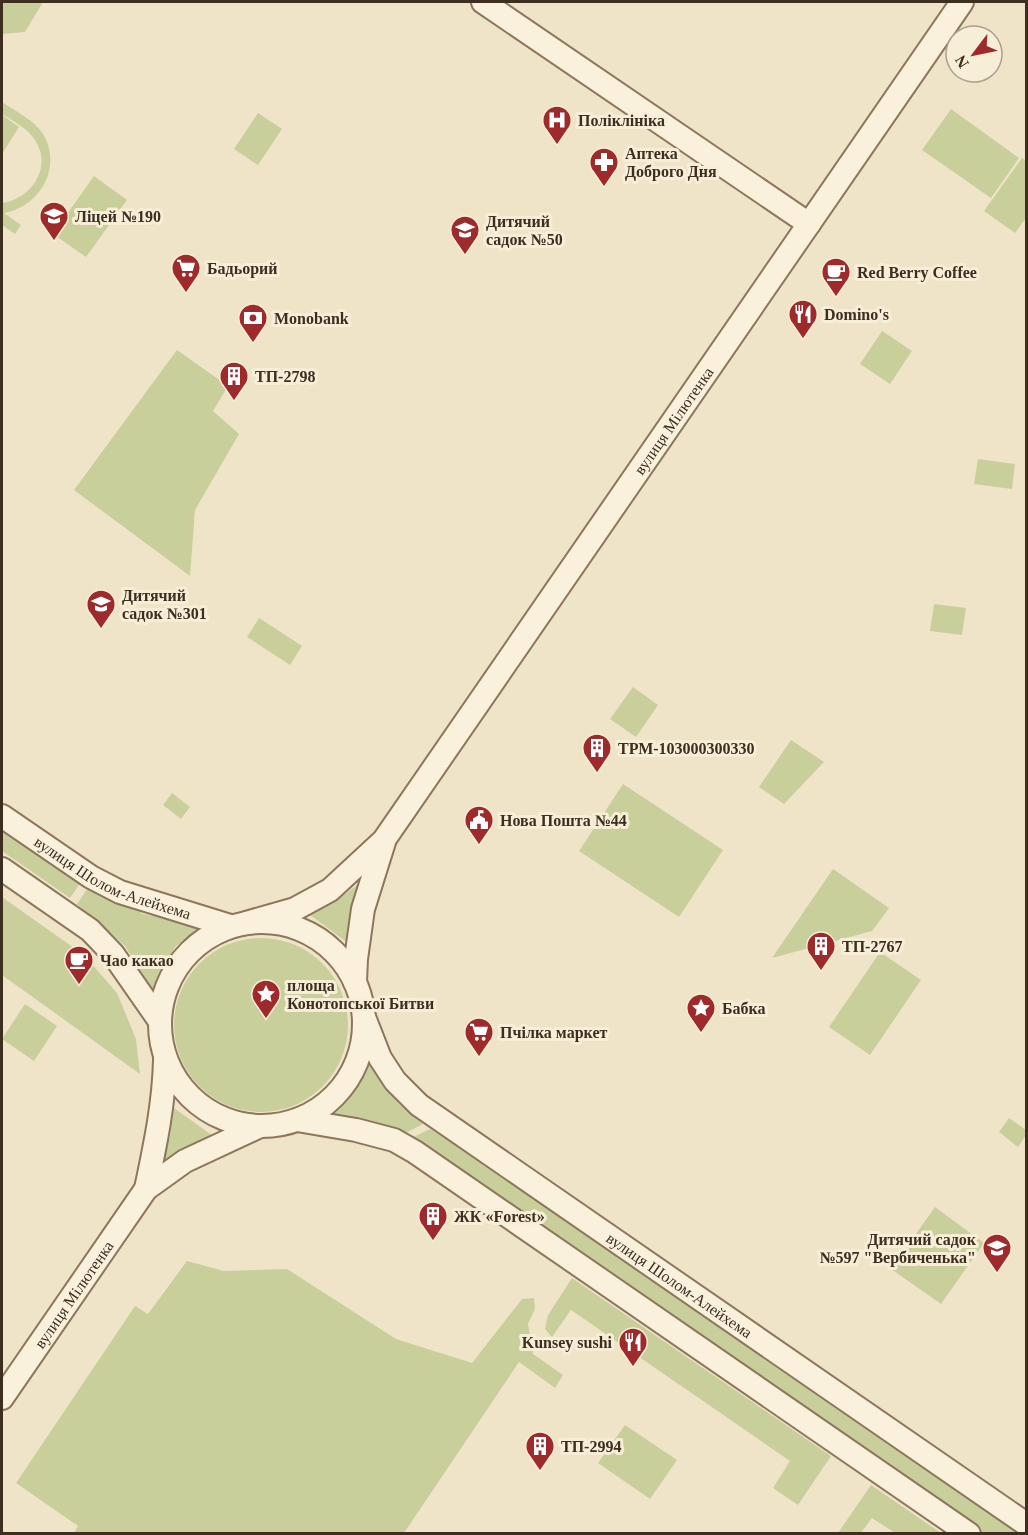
<svg xmlns="http://www.w3.org/2000/svg" width="1028" height="1535" viewBox="0 0 1028 1535" font-family="'Times New Roman',serif">
	<style>
		.green { fill: #c9cf9b }
		.lines { fill: none; stroke-linecap: round; stroke-linejoin: round }
		.minor-casing { stroke: #8d765c; stroke-width: 26 }
		.minor { stroke: #faf1dc; stroke-width: 22 }
		.labels { text-anchor: middle; dominant-baseline: central; stroke-width: 6; stroke-linejoin: round; paint-order: stroke }
		.poi-label { font-size: 16px; font-weight: bold; fill: #3d2e20; stroke: #f7eed8; text-anchor: start }
		.street-label { font-size: 16px; fill: #3d2e20; stroke: #f7eed8 }
	</style>
	<rect width="100%" height="100%" fill="#f0e4c8"/>
	<g class="green">
		<path d="M 2,2 L 43,2 L 25,32 L 2,34 Z"/>
		<path d="M 2,102 C 15,111 34,120 43,134 C 63,167 40,207 4,213 L 21,225 L 15,234 L 2,225 L 2,203 C 31,199 53,168 35,140 C 27,128 13,121 2,114 Z"/>
		<path d="M 951,109 L 1019,158 L 991,198 L 922,150 Z"/>
		<path d="M 258,113 L 282,129 L 258,165 L 234,149 Z"/>
		<path d="M 2,115 L 19,127 L 2,154 Z"/>
		<path d="M 1022,158 L 1026,161 L 1026,218 L 1015,233 L 984,211 Z"/>
		<path d="M 94,176 L 127,200 L 86,257 L 53,234 Z"/>
		<path d="M 882,331 L 912,351 L 890,384 L 860,364 Z"/>
		<path d="M 177,350 L 228,386 L 213,411 L 239,434 L 195,510 L 190,576 L 74,490 Z"/>
		<path d="M 978,459 L 1015,464 L 1012,489 L 974,484 Z"/>
		<path d="M 934,604 L 966,608 L 962,635 L 930,631 Z"/>
		<path d="M 259,618 L 302,646 L 290,665 L 247,637 Z"/>
		<path d="M 633,687 L 658,705 L 636,737 L 610,719 Z"/>
		<path d="M 791,740 L 824,762 L 784,804 L 759,787 Z"/>
		<path d="M 623,784 L 723,850 L 679,917 L 579,851 Z"/>
		<path d="M 172,793 L 190,807 L 181,819 L 163,805 Z"/>
		<path d="M 2,827 L 81,882 L 70,898 L 2,851 Z"/>
		<path d="M 833,869 L 889,908 L 872,931 L 772,958 Z"/>
		<path d="M 357,885 L 350,917 L 348,943 L 310,915 L 333,903 Z"/>
		<path d="M 89,886 L 143,914 L 205,926 L 176,946 L 163,966 L 153,990 L 125,946 L 77,904 Z"/>
		<path d="M 2,897 L 84,955 L 117,993 L 136,1039 L 140,1074 L 2,975 Z"/>
		<circle cx="261" cy="1025" r="87"/>
		<path d="M 880,952 L 921,980 L 870,1055 L 829,1027 Z"/>
		<path d="M 25,1004 L 57,1026 L 34,1061 L 2,1039 Z"/>
		<path d="M 370,1064 L 397,1102 L 423,1124 L 402,1135 L 327,1118 C 348,1100 357,1089 370,1064 Z"/>
		<path d="M 174,1108 L 213,1136 L 157,1172 L 170,1137 Z"/>
		<path d="M 1009,1118 L 1026,1130 L 1026,1135 L 1018,1147 L 999,1132 Z"/>
		<path d="M 430,1129 L 687,1289 L 1026,1533 L 969,1533 L 407,1140 Z"/>
		<path d="M 935,1207 L 984,1243 L 941,1304 L 891,1269 Z"/>
		<path d="M 187,1261 L 224,1271 L 287,1269 L 396,1339 L 472,1363 L 522,1299 L 534,1298 L 535,1309 L 528,1324 L 533,1354 L 563,1375 L 555,1388 L 519,1362 L 404,1533 L 74,1533 L 78,1526 L 16,1483 L 135,1306 L 148,1314 Z"/>
		<path d="M 572,1278 L 831,1456 L 798,1505 L 773,1488 L 790,1461 L 571,1310 L 552,1337 L 545,1329 L 548,1315 Z"/>
		<path d="M 625,1425 L 677,1460 L 650,1499 L 598,1463 Z"/>
		<path d="M 871,1485 L 941,1533 L 895,1533 L 872,1518 L 861,1533 L 838,1533 Z"/>
	</g>
	<g class="lines">
		<g class="minor-casing">
			<g id="minor">
				<path d="M 483,2 L 809,224"/>
				<path id="s1" d="M 2,816 L 91,877 L 120,892 L 230,926"/>
				<path d="M 2,869 L 90,930 L 113,954 L 159,1020"/>
				<circle cx="262" cy="1024" r="102"/>
				<path id="s2" d="M 246,923 L 295,909 L 330,890 L 384,840 L 962,2"/>
				<path d="M 355,982 L 356,959 L 363,909 L 384,842"/>
				<path id="s3" d="M 364,1017 L 380,1058 L 395,1081 L 419,1105 L 1026,1524"/>
				<path d="M 297,1120 L 356,1130 L 394,1140 L 415,1152 L 969,1534"/>
				<path d="M 146,1189 C 155,1146 164,1104 165,1060"/>
				<path id="s4" d="M 2,1398 L 146,1189 L 185,1161 L 258,1127"/>
			</g>
		</g>
		<use href="#minor" class="minor"/>
	</g>
	<defs>
		<g id="hospital-pin" transform="scale(1.5)"><path d="M0 17L-7.5 6A9.5 9.5 0 1 1 7.5 6Z" fill="#9e2a2b" stroke="#f7eed8"/><path d="M-5-5h3v3.5h4V-5h3V5h-3V1.5h-4V5h-3Z" fill="#fff"/></g>
		<g id="pharmacy-pin" transform="scale(1.5)"><path d="M0 17L-7.5 6A9.5 9.5 0 1 1 7.5 6Z" fill="#9e2a2b" stroke="#f7eed8"/><path d="M-2-6h4v4h4v4h-4v4h-4v-4h-4v-4h4Z" fill="#fff"/></g>
		<g id="school-pin" transform="scale(1.5)"><path d="M0 17L-7.5 6A9.5 9.5 0 1 1 7.5 6Z" fill="#9e2a2b" stroke="#f7eed8"/><path d="M0-5L7-2L0 1L-7-2ZM-4 1L0 2.5L4 1V4Q0 6-4 4Z" fill="#fff"/></g>
		<g id="supermarket-pin" transform="scale(1.5)"><path d="M0 17L-7.5 6A9.5 9.5 0 1 1 7.5 6Z" fill="#9e2a2b" stroke="#f7eed8"/><path d="M-6-5.5h2.5l.6 2H6L4.5 2H-2.5L-4.4-4H-6ZM-1.5 3.2a1.3 1.3 0 1 0 .1 0ZM3 3.2a1.3 1.3 0 1 0 .1 0Z" fill="#fff"/></g>
		<g id="cafe-pin" transform="scale(1.5)"><path d="M0 17L-7.5 6A9.5 9.5 0 1 1 7.5 6Z" fill="#9e2a2b" stroke="#f7eed8"/><path d="M-5.5-4.5H6V0H3Q3 3.5 0 3.5H-2.5Q-5.5 3.5-5.5 0ZM3-3.2v2h1.7v-2ZM-6 4.5H4V6H-6Z" fill="#fff"/></g>
		<g id="restaurant-pin" transform="scale(1.5)"><path d="M0 17L-7.5 6A9.5 9.5 0 1 1 7.5 6Z" fill="#9e2a2b" stroke="#f7eed8"/><path d="M-5-6h1v4h1v-4h1v4h1v-4h1v5L-1.5 .5V6h-2V.5L-5-1ZM5-6V6H3V1.5H1.5Q1.5-4 5-6Z" fill="#fff"/></g>
		<g id="bank-pin" transform="scale(1.5)"><path d="M0 17L-7.5 6A9.5 9.5 0 1 1 7.5 6Z" fill="#9e2a2b" stroke="#f7eed8"/><path d="M-6-4H6V4H-6ZM0-2.3a2.3 2.3 0 1 0 0 4.6a2.3 2.3 0 1 0 0-4.6Z" fill="#fff"/></g>
		<g id="building-pin" transform="scale(1.5)"><path d="M0 17L-7.5 6A9.5 9.5 0 1 1 7.5 6Z" fill="#9e2a2b" stroke="#f7eed8"/><path d="M-4-6H4V6H1V3H-1V6H-4ZM-2.5-4.3h1.7v1.8h-1.7ZM.8-4.3h1.7v1.8H.8ZM-2.5-1h1.7V.8h-1.7ZM.8-1h1.7V.8H.8Z" fill="#fff"/></g>
		<g id="civic-pin" transform="scale(1.5)"><path d="M0 17L-7.5 6A9.5 9.5 0 1 1 7.5 6Z" fill="#9e2a2b" stroke="#f7eed8"/><path d="M-.6-6.5H3V-4.5H.6V-3L4-1V1h2V6H-6V1h2V-1L-.6-3ZM-1.2 2.5V6h2.4V2.5Z" fill="#fff"/></g>
		<g id="sight-pin" transform="scale(1.5)"><path d="M0 17L-7.5 6A9.5 9.5 0 1 1 7.5 6Z" fill="#9e2a2b" stroke="#f7eed8"/><path d="M0-6L1.8-2.2L6-1.7L2.9 1.2L3.7 5.4L0 3.3L-3.7 5.4L-2.9 1.2L-6-1.7L-1.8-2.2Z" fill="#fff"/></g>
	</defs>
	<g fill-rule="evenodd">
		<use href="#hospital-pin" x="557" y="120"/>
		<use href="#pharmacy-pin" x="604" y="162"/>
		<use href="#school-pin" x="54" y="216"/>
		<use href="#school-pin" x="465" y="230"/>
		<use href="#supermarket-pin" x="186" y="268"/>
		<use href="#cafe-pin" x="836" y="272"/>
		<use href="#restaurant-pin" x="803" y="314"/>
		<use href="#bank-pin" x="253" y="318"/>
		<use href="#building-pin" x="234" y="376"/>
		<use href="#school-pin" x="101" y="604"/>
		<use href="#building-pin" x="597" y="748"/>
		<use href="#civic-pin" x="479" y="820"/>
		<use href="#building-pin" x="821" y="946"/>
		<use href="#cafe-pin" x="79" y="960"/>
		<use href="#sight-pin" x="266" y="994"/>
		<use href="#sight-pin" x="701" y="1008"/>
		<use href="#supermarket-pin" x="479" y="1032"/>
		<use href="#building-pin" x="433" y="1216"/>
		<use href="#school-pin" x="997" y="1248"/>
		<use href="#restaurant-pin" x="633" y="1342"/>
		<use href="#building-pin" x="540" y="1446"/>
	</g>
	<g class="labels">
		<g class="poi-label">
			<text x="578" y="120">Поліклініка</text>
			<text x="625" y="153">Аптека<tspan x="625" dy="18">Доброго Дня</tspan></text>
			<text x="75" y="216">Ліцей №190</text>
			<text x="486" y="221">Дитячий<tspan x="486" dy="18">садок №50</tspan></text>
			<text x="207" y="268">Бадьорий</text>
			<text x="857" y="272">Red Berry Coffee</text>
			<text x="824" y="314">Domino's</text>
			<text x="274" y="318">Monobank</text>
			<text x="255" y="376">ТП-2798</text>
			<text x="122" y="595">Дитячий<tspan x="122" dy="18">садок №301</tspan></text>
			<text x="618" y="748">ТРМ-103000300330</text>
			<text x="500" y="820">Нова Пошта №44</text>
			<text x="842" y="946">ТП-2767</text>
			<text x="100" y="960">Чао какао</text>
			<text x="287" y="985">площа<tspan x="287" dy="18">Конотопської Битви</tspan></text>
			<text x="722" y="1008">Бабка</text>
			<text x="500" y="1032">Пчілка маркет</text>
			<text x="454" y="1216">ЖК «Forest»</text>
			<text x="976" y="1239" text-anchor="end">Дитячий садок<tspan x="976" dy="18">№597 "Вербиченька"</tspan></text>
			<text x="612" y="1342" text-anchor="end">Kunsey sushi</text>
			<text x="561" y="1446">ТП-2994</text>
		</g>
		<g class="street-label">
			<text stroke="none"><textPath href="#s2" startOffset="674">вулиця Мілютенка</textPath></text>
			<text stroke="none"><textPath href="#s1" startOffset="128">вулиця Шолом-Алейхема</textPath></text>
			<text stroke="none"><textPath href="#s3" startOffset="422">вулиця Шолом-Алейхема</textPath></text>
			<text stroke="none"><textPath href="#s4" startOffset="126">вулиця Мілютенка</textPath></text>
		</g>
	</g>
	<rect width="1028" height="1535" fill="none" stroke="#3d2e20" stroke-width="6"/>
	<g transform="translate(974 54) rotate(238)"><circle r="28" fill="#f7eed8" stroke="#ada18e" stroke-width="1.5"/>
	<path d="M0-4.5L10 22L0 15L-10 22Z" fill="#9e2a2b"/>
	<text y="-9" font-size="16" font-weight="bold" text-anchor="middle" fill="#3d2e20">N</text>
	</g>
</svg>
